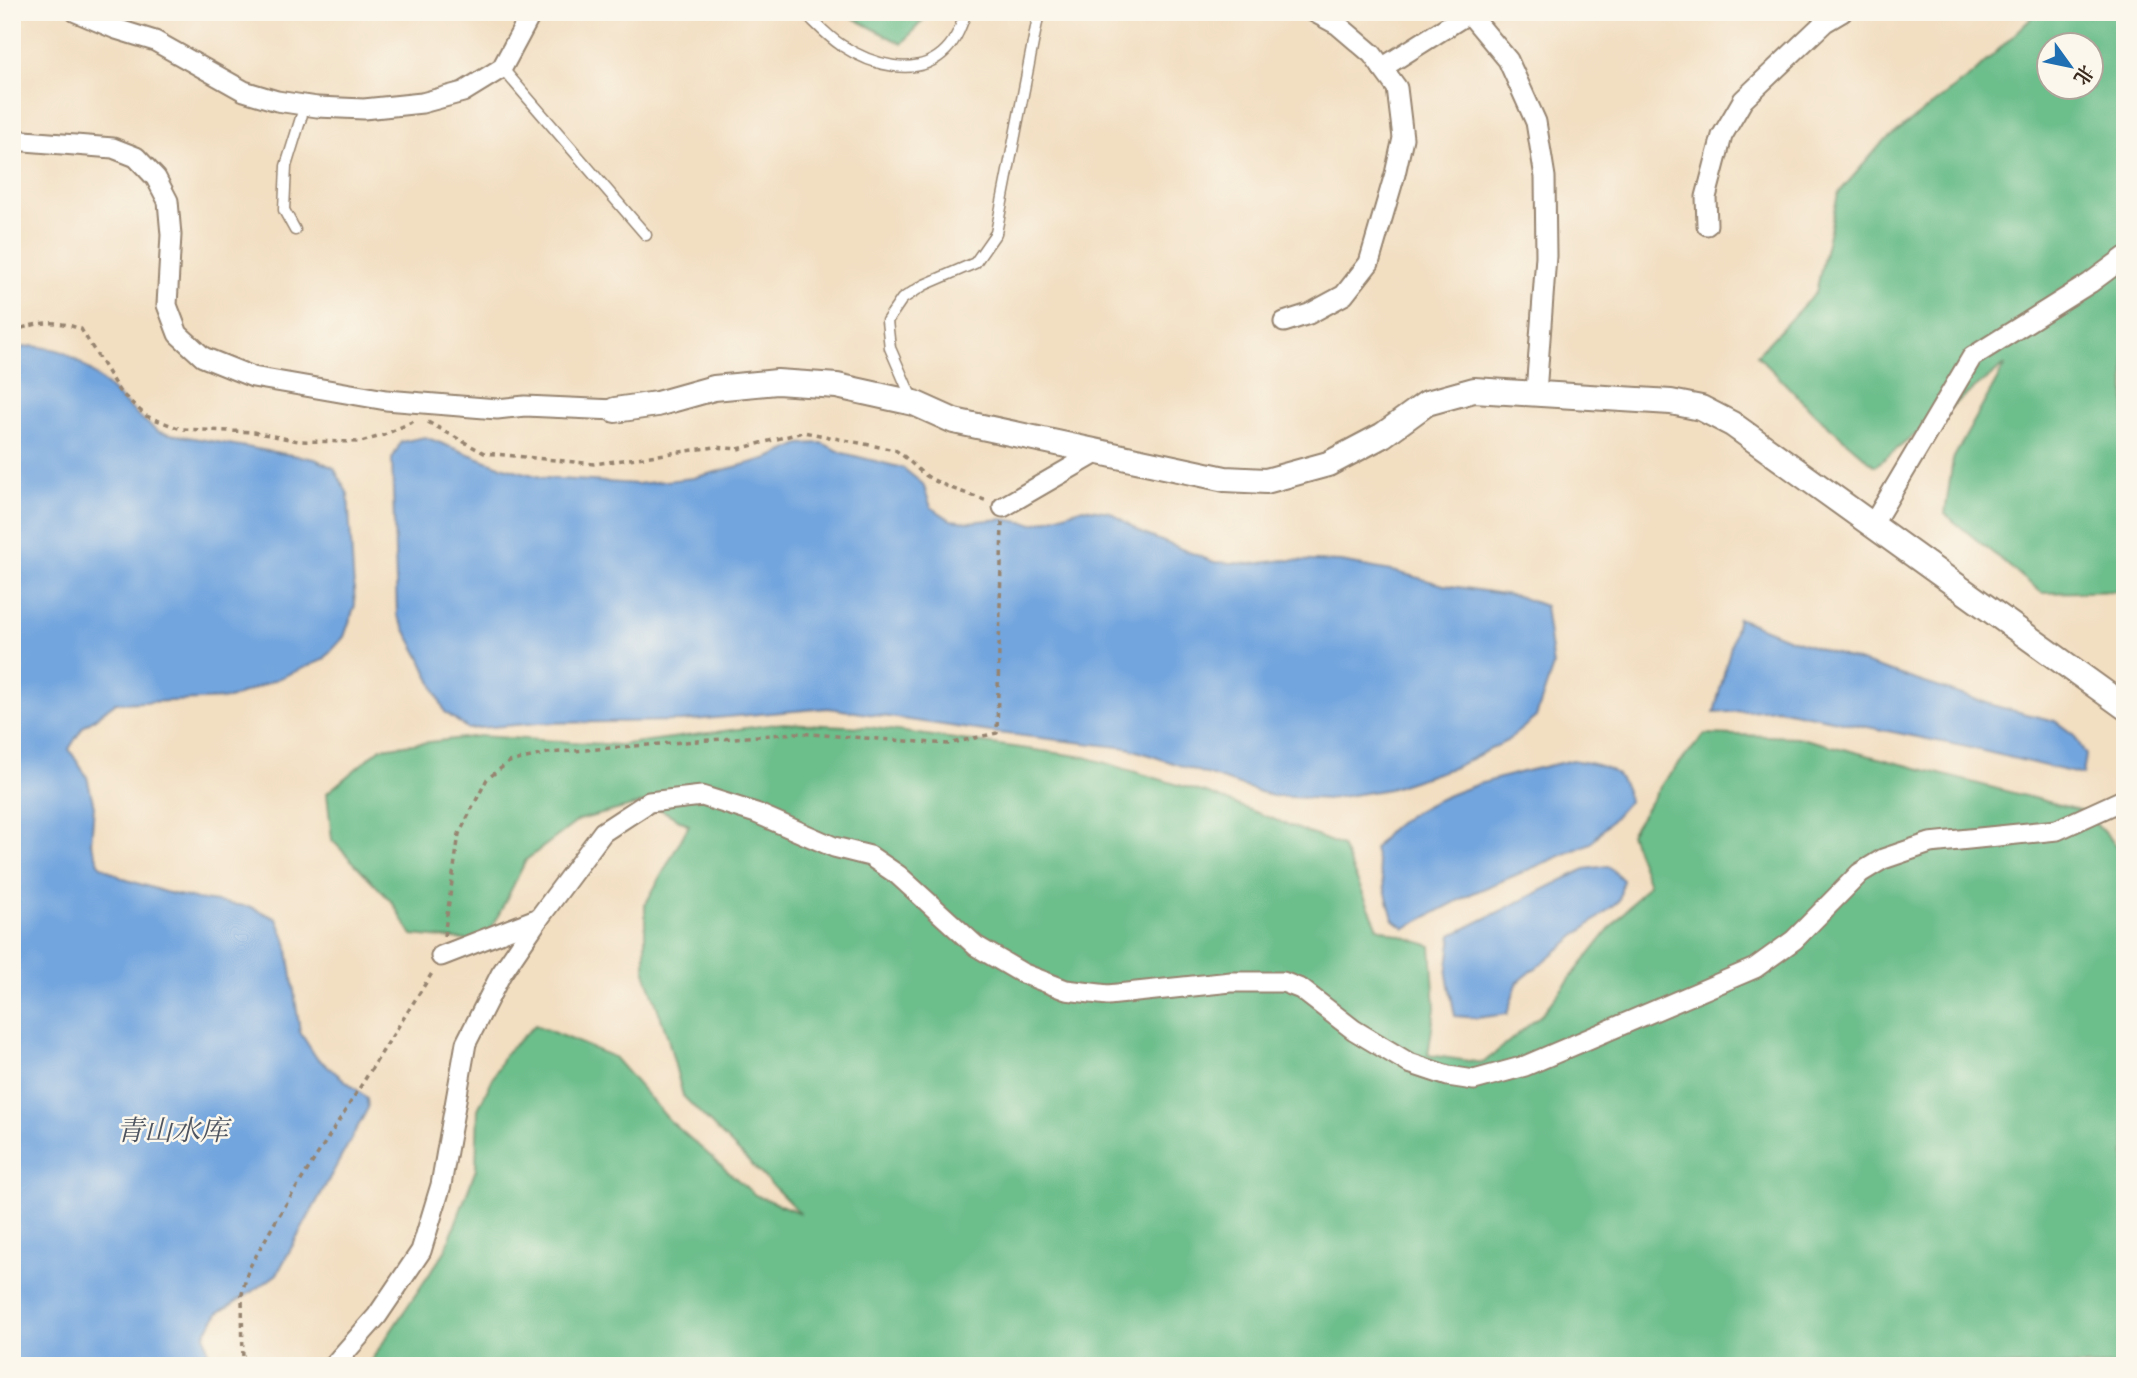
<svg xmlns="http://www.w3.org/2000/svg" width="2137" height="1378" viewBox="0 0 2137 1378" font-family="'Sorts Mill Goudy','Noto Serif SC',serif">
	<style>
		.forest { fill: #6cbe8b; stroke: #547454; stroke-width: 2; fill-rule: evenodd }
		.water { fill: #72a5de; stroke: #56687e; stroke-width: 2 }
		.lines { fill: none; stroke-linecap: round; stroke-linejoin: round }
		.service-casing { stroke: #968470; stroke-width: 13 }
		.minor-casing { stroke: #968470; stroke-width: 23 }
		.tertiary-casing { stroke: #968470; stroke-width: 28 }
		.path { stroke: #968470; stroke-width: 3.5; stroke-dasharray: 5 5; stroke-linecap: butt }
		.service { stroke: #fff; stroke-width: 10 }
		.minor { stroke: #fff; stroke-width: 19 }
		.tertiary { stroke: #fff; stroke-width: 24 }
		.labels { text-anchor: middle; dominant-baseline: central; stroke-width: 5; stroke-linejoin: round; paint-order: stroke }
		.water-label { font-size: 28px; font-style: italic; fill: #4e5561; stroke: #fbf7ec }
	</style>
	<rect width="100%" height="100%" fill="#fbf7ec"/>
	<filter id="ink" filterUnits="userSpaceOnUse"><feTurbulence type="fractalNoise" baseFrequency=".0143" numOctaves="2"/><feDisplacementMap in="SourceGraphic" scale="14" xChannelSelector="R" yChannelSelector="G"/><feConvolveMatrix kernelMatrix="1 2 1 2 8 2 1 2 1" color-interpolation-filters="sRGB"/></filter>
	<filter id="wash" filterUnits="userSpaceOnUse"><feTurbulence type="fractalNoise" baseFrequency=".00686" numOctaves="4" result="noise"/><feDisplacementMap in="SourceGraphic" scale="28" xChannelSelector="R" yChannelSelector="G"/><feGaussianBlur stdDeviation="1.57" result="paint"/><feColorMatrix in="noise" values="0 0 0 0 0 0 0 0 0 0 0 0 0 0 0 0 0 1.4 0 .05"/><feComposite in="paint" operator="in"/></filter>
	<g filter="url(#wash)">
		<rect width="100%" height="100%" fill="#f2dec1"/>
		<g class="forest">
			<path d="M 842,12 L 930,12 L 902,44 Z"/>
			<path d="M 2038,12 L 2125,12 L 2125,591 L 2042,593 L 1945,514 L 1953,459 L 2005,365 L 1875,466 L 1815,414 L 1757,355 L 1816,292 L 1838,194 L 1882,143 L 1974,73 ZM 2050,46 L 2092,46 L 2092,88 L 2050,88 Z"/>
			<path d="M 783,723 L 868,727 L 1085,757 L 1209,794 L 1342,846 L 1378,928 L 1431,946 L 1435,1008 L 1428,1055 L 1483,1063 L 1541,1015 L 1608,931 L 1649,884 L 1630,834 L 1664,781 L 1705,734 L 1797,737 L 2083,811 L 2125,854 L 2125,1366 L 372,1366 L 372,1359 L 445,1251 L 476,1169 L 478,1109 L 504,1055 L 535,1025 L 614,1057 L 669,1120 L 755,1195 L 800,1213 L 683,1096 L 667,1035 L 645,972 L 645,905 L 689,825 L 647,802 L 579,820 L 526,860 L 485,942 L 412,935 L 392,902 L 332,840 L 327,793 L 381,748 L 479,736 L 619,745 Z"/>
		</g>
		<g class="water">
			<path d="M 33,346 C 43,348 57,348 65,353 C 101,373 125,409 159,432 L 315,459 L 334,468 L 348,494 L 355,605 L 344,637 L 323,660 L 229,699 L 115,703 L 83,727 L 69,749 L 87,777 L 94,806 L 91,843 L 100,865 L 124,879 L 165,892 L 196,899 L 251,907 L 277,919 L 287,943 L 300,1032 L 316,1057 L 367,1098 L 368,1108 L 277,1274 L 258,1288 L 218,1313 L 205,1334 L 210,1366 L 12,1366 L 12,349 Z"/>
			<path d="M 425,437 L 497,465 L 544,478 L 637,484 L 693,478 L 769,458 L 800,444 L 822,443 L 843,453 L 903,468 L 923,484 L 931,507 L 951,520 L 968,522 L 1003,519 L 1034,524 L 1083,508 L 1110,512 L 1144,534 L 1214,562 L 1252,564 L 1284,560 L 1341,562 L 1397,572 L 1444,585 L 1517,596 L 1545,606 L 1553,666 L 1536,717 L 1507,741 L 1455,767 L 1389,789 L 1328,799 L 1272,796 L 1128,748 L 997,733 L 828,708 L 682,721 L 539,723 L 468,729 L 445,712 L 420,657 L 397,615 L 392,459 L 401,442 Z"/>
			<path d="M 1738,618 L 1787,638 L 1999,707 L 2055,721 L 2074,735 L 2086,755 L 2083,775 L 1962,746 L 1778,709 L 1714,713 Z"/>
			<path d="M 1573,760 C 1606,767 1620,765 1629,801 L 1591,843 L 1471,894 L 1405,928 L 1393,919 L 1374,849 C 1380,842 1385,834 1392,828 C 1438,789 1516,773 1573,760 Z"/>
			<path d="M 1608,866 L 1623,880 L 1619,901 L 1517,983 L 1507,1014 L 1477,1018 L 1455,1016 L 1447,975 L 1452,935 L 1585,869 Z"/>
		</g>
	</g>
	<g filter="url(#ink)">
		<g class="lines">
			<g class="service-casing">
				<g id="service">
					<path d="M 804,12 C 816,23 827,36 841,45 C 870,64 917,80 946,50 C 956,40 961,26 966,12"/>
					<path d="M 502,68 L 646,235"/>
					<path d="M 295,230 L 284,210 L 286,166 L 305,105"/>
					<path d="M 913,401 L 890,348 L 887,321 L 902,299 L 924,285 L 975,263 L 996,233 L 1039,12"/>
				</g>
			</g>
			<g class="minor-casing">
				<g id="minor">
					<path d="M 76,12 L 116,29 L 155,41 L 244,91 L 277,101 L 317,107 L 364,109 L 422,103 L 463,92 L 502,68 L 532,12"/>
					<path d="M 1468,12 L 1508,60 L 1536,122 L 1545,177 L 1546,256 L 1536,393"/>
					<path d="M 1382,68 L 1469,13"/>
					<path d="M 12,140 L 113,148 L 136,157 L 156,178 L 168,201 L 171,235 L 167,305 L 178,334 L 203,357 L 253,377 L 386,400 L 497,409 L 525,406 L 615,410"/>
					<path d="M 1707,225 L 1706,197 L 1722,136 L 1743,100 L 1825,22 L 1842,12"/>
					<path d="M 1284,322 L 1309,314 L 1344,295 L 1369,263 L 1395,174 L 1403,138 L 1397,88 L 1372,54 L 1338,25 L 1314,12"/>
					<path d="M 1003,507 L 1098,452"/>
					<path d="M 1873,524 L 1972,357 L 2090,283 L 2125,257"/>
					<path d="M 441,956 L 539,918"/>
					<path d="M 333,1366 L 377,1316 L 421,1251 L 441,1185 L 466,1043 L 501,974 L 539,918 L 603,832 L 649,802 L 702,796 L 756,813 L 834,847 L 870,856 L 898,875 L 976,946 L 1022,973 L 1066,990 L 1108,995 L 1231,982 L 1283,982 L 1301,989 L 1354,1030 L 1409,1063 L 1448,1076 L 1474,1080 L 1525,1066 L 1755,968 L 1794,940 L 1860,873 L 1883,859 L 1930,843 L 2057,830 L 2125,799"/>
				</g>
			</g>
			<g class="tertiary-casing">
				<path id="tertiary" d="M 615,410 L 657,404 L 714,388 L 777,382 L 837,386 L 914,403 L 954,421 L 1225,479 L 1266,481 L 1328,464 L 1383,435 L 1427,403 L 1474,390 L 1671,402 L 1701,408 L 1732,424 L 2125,707"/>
			</g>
			<g class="path">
				<path d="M 12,331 C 42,322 52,319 81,329 L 119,391 L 146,416 L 181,429 L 254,432 L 298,441 L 361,442 L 384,435 L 414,421"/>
				<path d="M 428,422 L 484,453 L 594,464 L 715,447 L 738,449 L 804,432 L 895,450 C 907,457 914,467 925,475 C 943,487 967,493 987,501"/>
				<path d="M 444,936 L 459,834 L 487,779 L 509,762 L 548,753 L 796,733 L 948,744 L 997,733 L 1002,522"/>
				<path d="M 243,1366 L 242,1294 L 248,1270 L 278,1217 L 434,970"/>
			</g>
			<use href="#service" class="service"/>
			<use href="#minor" class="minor"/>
			<use href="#tertiary" class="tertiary"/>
		</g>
	</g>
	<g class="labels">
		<g class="water-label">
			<text x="172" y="1133">青山水库</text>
		</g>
	</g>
	<rect width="2137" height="1378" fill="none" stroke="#fbf7ec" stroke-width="42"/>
	<g transform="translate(2070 66) rotate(123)"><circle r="33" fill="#fbf7ec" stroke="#aea59a" stroke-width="2"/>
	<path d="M0-5L12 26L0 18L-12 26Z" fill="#1f6fb2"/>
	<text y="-10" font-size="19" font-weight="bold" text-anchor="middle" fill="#3b2a1e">北</text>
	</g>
</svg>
